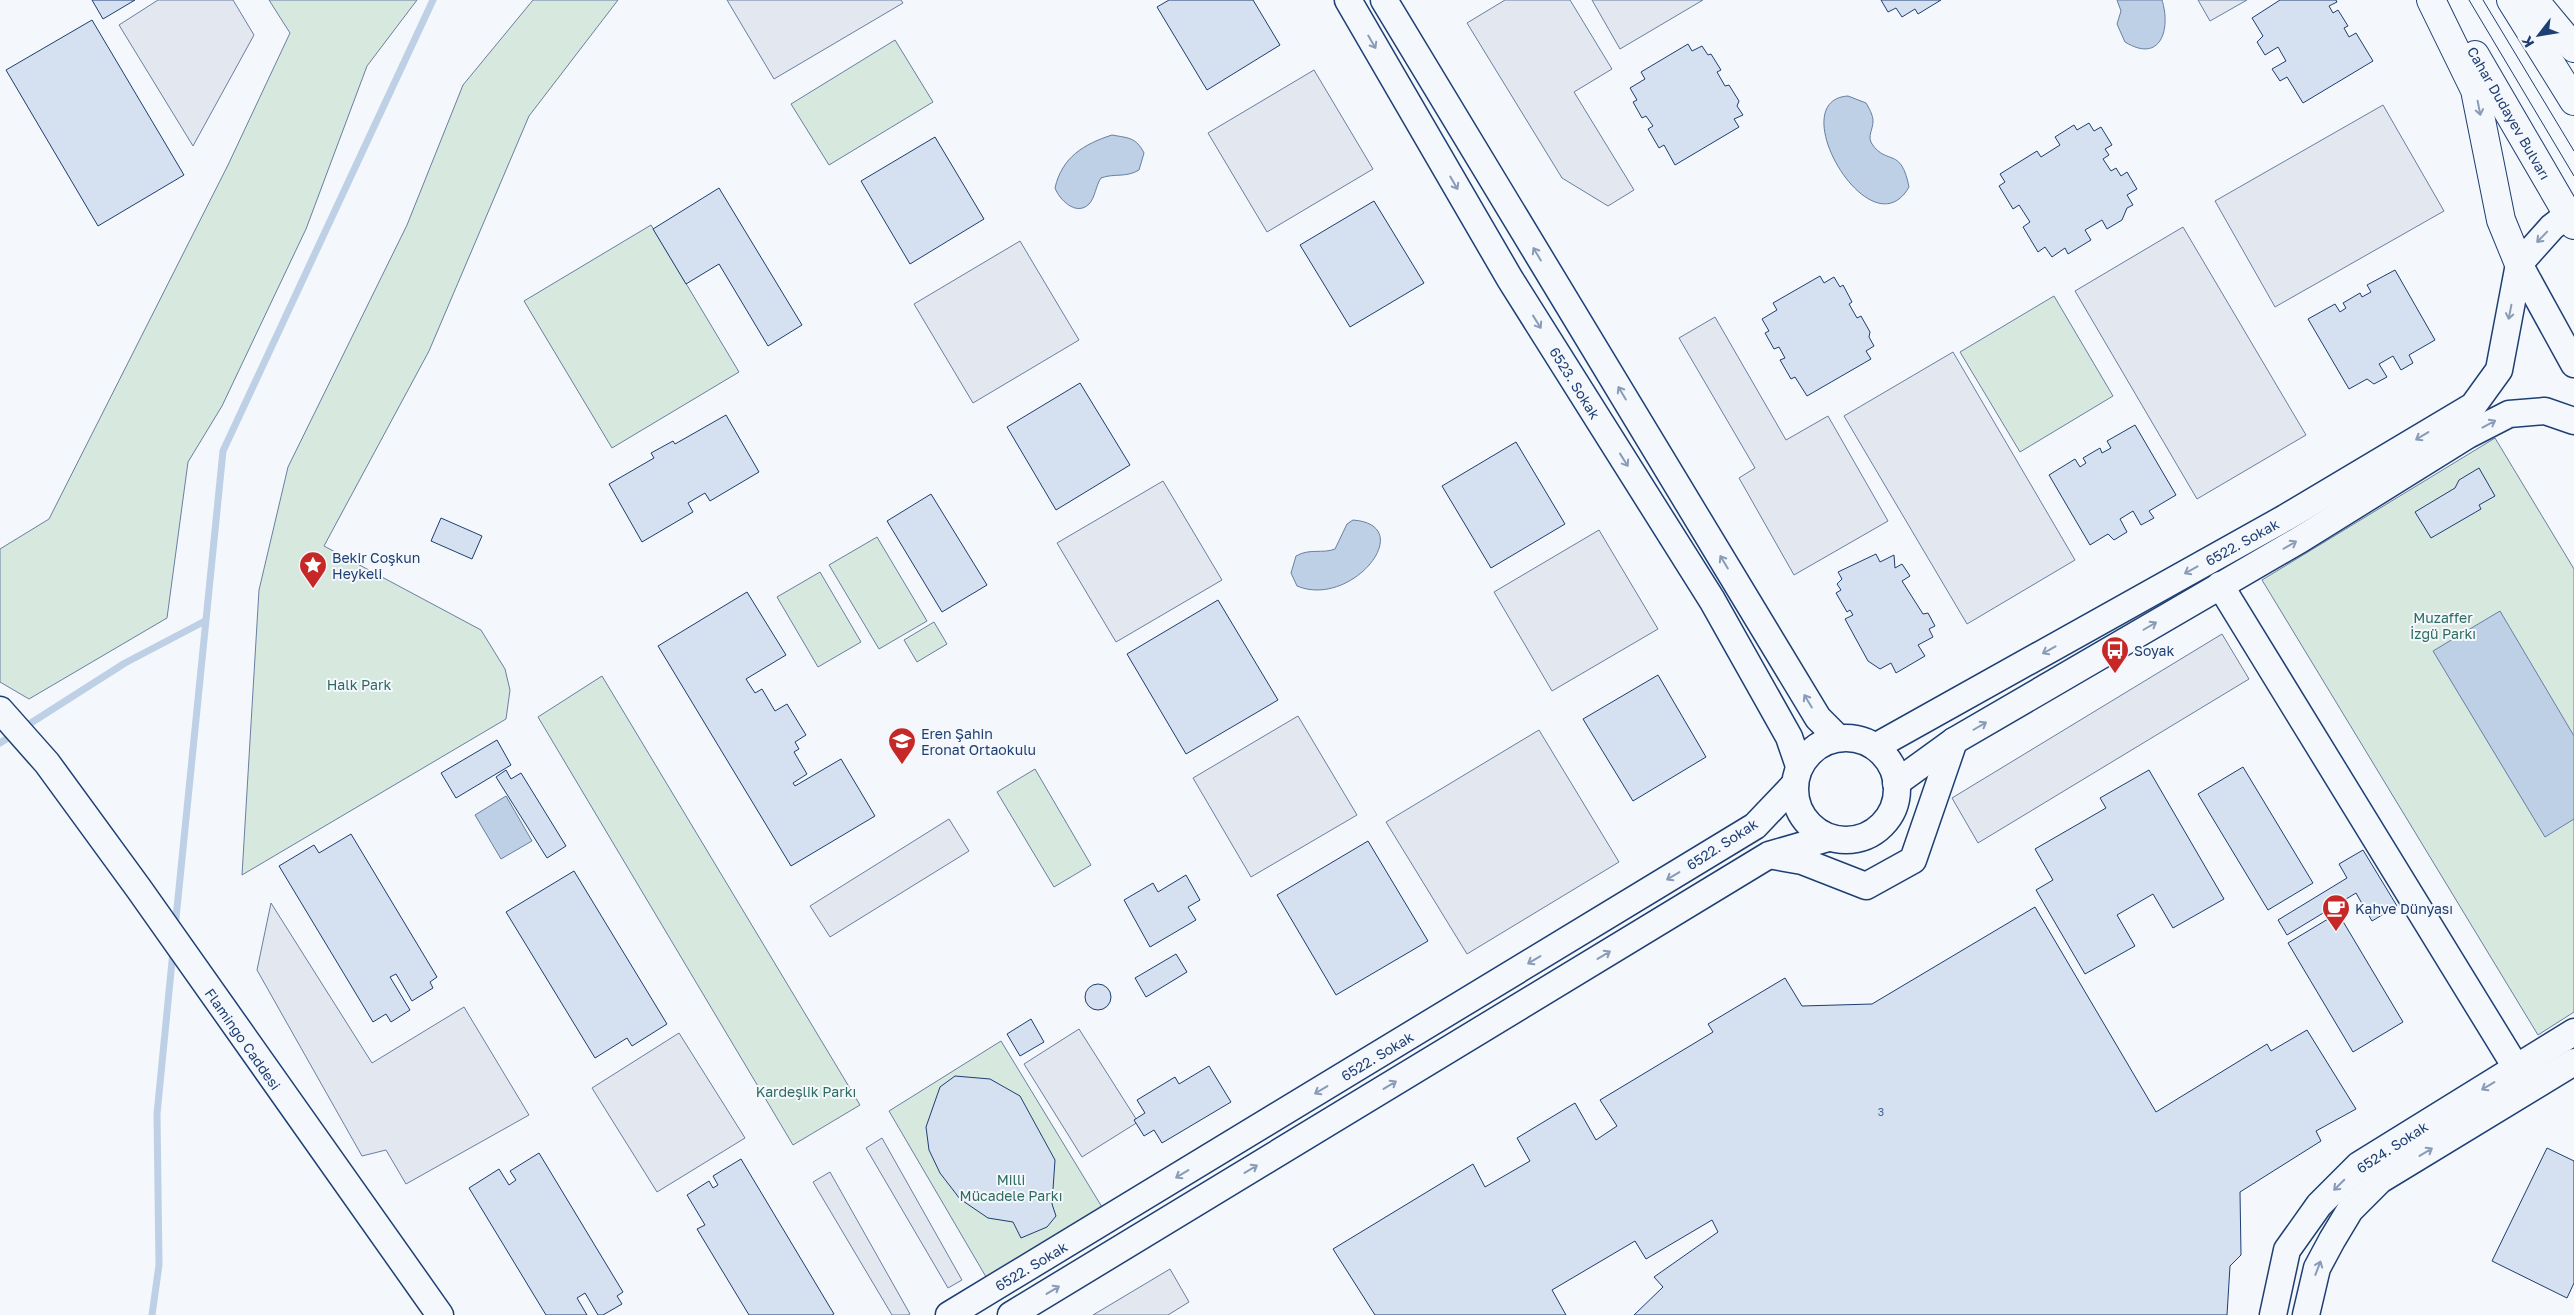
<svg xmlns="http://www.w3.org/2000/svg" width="2574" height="1315" viewBox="0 0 2574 1315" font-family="'Golos Text',sans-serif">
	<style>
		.green { fill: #d7e8df; stroke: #687fa3 }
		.parking { fill: #e3e8f0; stroke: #687fa3 }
		.water { fill: #bed0e5; stroke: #687fa3 }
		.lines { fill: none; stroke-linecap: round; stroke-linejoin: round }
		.stream { stroke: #bed0e5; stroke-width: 7 }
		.building { fill: #d5e0f0; stroke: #1d3f73 }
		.minor-casing { stroke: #1d3f73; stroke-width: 29 }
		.major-casing { stroke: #1d3f73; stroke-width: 30 }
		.minor { stroke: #f4f7fb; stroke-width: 26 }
		.major { stroke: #f4f7fb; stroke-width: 28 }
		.tram { stroke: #1d3f73; stroke-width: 1 }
		.oneway { stroke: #889bb7 }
		.labels { text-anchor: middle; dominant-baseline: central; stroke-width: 4; stroke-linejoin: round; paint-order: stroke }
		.number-label { font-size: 11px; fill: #4b6792 }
		.street-label { font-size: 14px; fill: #1d3f73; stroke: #f4f7fb }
		.poi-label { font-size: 14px; fill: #1d3f73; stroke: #f4f7fb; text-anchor: start }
		.park-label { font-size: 14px; fill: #2c6c60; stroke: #f4f7fb }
	</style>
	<rect width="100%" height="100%" fill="#f4f7fb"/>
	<g class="green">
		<path d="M 269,0 L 417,0 L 367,66 L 306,229 L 222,406 L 188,462 L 167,618 L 29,699 L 0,682 L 0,549 L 49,519 L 228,165 L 290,33 Z"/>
		<path d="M 533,0 L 618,0 L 529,116 L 429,351 L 324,546 L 481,630 L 505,669 L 510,690 L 506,719 L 242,875 L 259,590 L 288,467 L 407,225 L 463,85 Z"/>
		<path d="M 895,40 L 933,102 L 829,165 L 791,104 Z"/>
		<path d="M 651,225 L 739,372 L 612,448 L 524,301 Z"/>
		<path d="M 2054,296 L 2113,396 L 2020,452 L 1960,352 Z"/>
		<path d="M 2495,438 L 2574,569 L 2574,1012 L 2538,1035 L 2262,580 Z"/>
		<path d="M 877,537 L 927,621 L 879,649 L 829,565 Z"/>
		<path d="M 820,572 L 861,642 L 818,667 L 777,597 Z"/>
		<path d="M 934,622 L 947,644 L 917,662 L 904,640 Z"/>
		<path d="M 602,676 L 860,1105 L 793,1145 L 538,717 Z"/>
		<path d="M 1035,769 L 1091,865 L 1054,887 L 997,792 Z"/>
		<path d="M 1001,1041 L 1105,1212 L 989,1282 L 889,1111 Z"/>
	</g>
	<g class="parking">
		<path d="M 158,0 L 233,0 L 254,35 L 193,146 L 119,25 Z"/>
		<path d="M 727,0 L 901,0 L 903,3 L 774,79 Z"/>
		<path d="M 1505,0 L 1570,0 L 1612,69 L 1574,92 L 1634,190 L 1608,206 L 1562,178 L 1467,23 Z"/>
		<path d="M 1592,0 L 1703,0 L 1620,49 Z"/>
		<path d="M 2198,0 L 2247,0 L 2210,21 Z"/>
		<path d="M 1314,70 L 1373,169 L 1267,232 L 1208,133 Z"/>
		<path d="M 2383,105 L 2444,211 L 2275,307 L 2215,201 Z"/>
		<path d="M 2183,227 L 2306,435 L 2197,499 L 2075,291 Z"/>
		<path d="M 1020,241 L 1079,340 L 973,403 L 914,304 Z"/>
		<path d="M 1715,317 L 1786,440 L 1828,416 L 1888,521 L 1794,575 L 1739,478 L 1755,468 L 1679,338 Z"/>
		<path d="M 1953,352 L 2075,560 L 1967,624 L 1844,416 Z"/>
		<path d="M 1163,481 L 1222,580 L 1116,642 L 1057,543 Z"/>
		<path d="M 1599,530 L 1658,629 L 1552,691 L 1494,592 Z"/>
		<path d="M 2222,634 L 2249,679 L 1978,843 L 1952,798 Z"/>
		<path d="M 1298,716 L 1357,815 L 1251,877 L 1193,778 Z"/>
		<path d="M 1539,730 L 1619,862 L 1467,954 L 1386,822 Z"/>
		<path d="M 949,819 L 969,851 L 830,937 L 810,906 Z"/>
		<path d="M 271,903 L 372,1063 L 464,1007 L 529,1115 L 406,1184 L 386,1150 L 362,1156 L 257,970 Z"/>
		<path d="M 1079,1029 L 1138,1122 L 1082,1157 L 1024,1064 Z"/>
		<path d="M 679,1033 L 745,1138 L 657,1192 L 592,1088 Z"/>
		<path d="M 882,1138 L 962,1280 L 948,1288 L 866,1148 Z"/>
		<path d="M 830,1172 L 910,1314 L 908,1315 L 892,1315 L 813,1182 Z"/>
		<path d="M 1170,1269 L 1189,1302 L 1168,1315 L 1093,1315 Z"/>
	</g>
	<g class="water">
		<path d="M 2117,0 L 2162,0 C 2171,29 2161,64 2125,42 L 2117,24 L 2121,11 Z"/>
		<path d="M 1848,96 L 1866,103 C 1869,108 1873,115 1873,121 C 1873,130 1867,136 1872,144 C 1887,166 1901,146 1909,187 C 1871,254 1781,100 1848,96 Z"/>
		<path d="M 1112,135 C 1128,138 1136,137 1144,153 L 1139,170 C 1126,178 1114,173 1101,178 C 1096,185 1095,198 1089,204 C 1076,217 1059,199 1055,188 C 1062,157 1084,144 1112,135 Z"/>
		<path d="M 1353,520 C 1419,525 1352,609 1297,586 L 1291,573 L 1296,556 C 1310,548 1322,554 1335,549 L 1347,524 Z"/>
		<path d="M 2500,611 L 2574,736 L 2574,819 L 2545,837 L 2433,651 Z"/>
		<path d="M 506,796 L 532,841 L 501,859 L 475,815 Z"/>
	</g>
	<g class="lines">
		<g class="stream">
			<path d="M 23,728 L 125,663 L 205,621"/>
			<path d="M 0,743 L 14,734"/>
			<path d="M 175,928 L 223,451 L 433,0"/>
			<path d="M 152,1315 L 159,1265 L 157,1114 L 173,951"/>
		</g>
	</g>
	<g class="building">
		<path d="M 92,0 L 135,0 L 103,19 Z"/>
		<path d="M 1169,0 L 1253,0 L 1280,45 L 1207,90 L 1157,7 Z"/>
		<path d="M 1881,0 L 1941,0 L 1918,14 L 1915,9 L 1902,17 L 1896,8 L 1888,12 Z"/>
		<path d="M 2280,0 L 2336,0 L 2337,2 L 2329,6 L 2333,13 L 2338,10 L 2348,26 L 2344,28 L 2349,37 L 2356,33 L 2373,61 L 2303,103 L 2287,77 L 2280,81 L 2272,69 L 2286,61 L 2278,47 L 2265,55 L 2257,42 L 2263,36 L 2252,18 Z"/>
		<path d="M 92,20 L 184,175 L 98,226 L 6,70 Z"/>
		<path d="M 1688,44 L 1692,51 L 1702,46 L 1708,55 L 1711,54 L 1721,70 L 1717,72 L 1725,86 L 1729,85 L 1739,101 L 1737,106 L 1743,115 L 1734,119 L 1739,127 L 1675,165 L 1664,145 L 1659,148 L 1648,129 L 1653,126 L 1646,116 L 1642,118 L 1633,102 L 1637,100 L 1630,88 L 1645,79 L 1641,72 Z"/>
		<path d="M 2089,123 L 2094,131 L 2101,127 L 2112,145 L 2105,149 L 2109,155 L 2103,159 L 2111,171 L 2116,168 L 2121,176 L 2127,172 L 2137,189 L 2127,195 L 2133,205 L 2127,208 L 2122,220 L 2107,229 L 2102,220 L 2085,230 L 2091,240 L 2068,254 L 2065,248 L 2052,257 L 2045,247 L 2038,252 L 2023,227 L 2030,222 L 2019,205 L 2013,209 L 1999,186 L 2005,182 L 2000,174 L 2037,151 L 2041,157 L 2060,145 L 2055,137 L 2074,125 L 2077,130 Z"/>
		<path d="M 935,137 L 984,219 L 910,264 L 861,181 Z"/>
		<path d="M 719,188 L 802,325 L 768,346 L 719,264 L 686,284 L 653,229 Z"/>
		<path d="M 1374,201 L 1424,283 L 1350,327 L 1300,245 Z"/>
		<path d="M 2395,270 L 2435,340 L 2409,355 L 2413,363 L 2401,370 L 2393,356 L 2379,364 L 2387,377 L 2374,384 L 2367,379 L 2349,389 L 2308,319 L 2335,304 L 2340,312 L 2346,308 L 2343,303 L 2360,293 L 2362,297 L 2371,292 L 2367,285 Z"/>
		<path d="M 1820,276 L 1824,283 L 1834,277 L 1840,287 L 1843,285 L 1852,302 L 1849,304 L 1857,318 L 1861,316 L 1870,332 L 1869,337 L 1874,346 L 1866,351 L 1871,359 L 1807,396 L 1795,377 L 1791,379 L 1780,360 L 1785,358 L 1779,347 L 1774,349 L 1765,333 L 1769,331 L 1762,319 L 1777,310 L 1773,303 Z"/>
		<path d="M 1080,383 L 1130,465 L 1056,510 L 1007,427 Z"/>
		<path d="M 726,415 L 759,472 L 710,501 L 705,493 L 688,503 L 693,512 L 642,542 L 609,484 L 654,458 L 651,453 L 673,441 L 675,444 Z"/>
		<path d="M 2135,425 L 2176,495 L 2149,511 L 2154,518 L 2141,525 L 2133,511 L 2120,519 L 2127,532 L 2114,540 L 2108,534 L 2090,545 L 2049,475 L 2075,459 L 2080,467 L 2086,463 L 2083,458 L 2100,448 L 2102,453 L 2111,448 L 2107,441 Z"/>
		<path d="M 1516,442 L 1565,524 L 1491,568 L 1442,486 Z"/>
		<path d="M 2479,468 L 2495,496 L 2479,505 L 2481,509 L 2431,538 L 2415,512 L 2455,488 L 2459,480 Z"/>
		<path d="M 931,494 L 987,585 L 942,612 L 887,521 Z"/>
		<path d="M 441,518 L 482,536 L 472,559 L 431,541 Z"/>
		<path d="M 1876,554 L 1880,562 L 1894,555 L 1895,568 L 1902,564 L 1910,576 L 1902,581 L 1923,614 L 1928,613 L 1935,626 L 1929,629 L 1933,637 L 1918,645 L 1925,656 L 1896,673 L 1891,663 L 1880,669 L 1868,661 L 1845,619 L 1853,615 L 1850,610 L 1847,612 L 1836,593 L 1841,590 L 1837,584 L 1842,579 L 1838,572 Z"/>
		<path d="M 747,592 L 786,655 L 746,679 L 755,693 L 762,689 L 775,711 L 787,704 L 806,735 L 795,742 L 799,749 L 794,752 L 807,774 L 793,783 L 795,786 L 841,759 L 875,816 L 791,866 L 658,646 Z"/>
		<path d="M 1218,600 L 1278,700 L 1186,754 L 1127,654 Z"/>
		<path d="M 1658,675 L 1706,757 L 1633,801 L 1583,719 Z"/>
		<path d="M 497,740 L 511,765 L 456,798 L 441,773 Z"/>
		<path d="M 2243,767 L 2313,883 L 2268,910 L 2198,794 Z"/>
		<path d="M 506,770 L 511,779 L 521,773 L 566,846 L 547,858 L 496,777 Z"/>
		<path d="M 2149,770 L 2224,899 L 2173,928 L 2153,894 L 2117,915 L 2135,946 L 2085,974 L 2036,890 L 2053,880 L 2035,849 L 2106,808 L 2100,798 Z"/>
		<path d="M 351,834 L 437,977 L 430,982 L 433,988 L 412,1001 L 396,974 L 390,977 L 410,1010 L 391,1022 L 386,1014 L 373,1022 L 279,866 L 314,845 L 319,853 Z"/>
		<path d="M 1368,841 L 1428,941 L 1336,995 L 1277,895 Z"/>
		<path d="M 2363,850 L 2397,906 L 2372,921 L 2356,893 L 2287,935 L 2278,920 L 2347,878 L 2339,864 Z"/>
		<path d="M 574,871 L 667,1024 L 632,1046 L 627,1038 L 595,1058 L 506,912 Z"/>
		<path d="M 1186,875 L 1200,900 L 1188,907 L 1196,920 L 1150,947 L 1124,900 L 1153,883 L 1158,892 Z"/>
		<path d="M 2035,907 L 2156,1112 L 2267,1044 L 2271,1051 L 2307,1030 L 2356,1109 L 2316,1131 L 2321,1141 L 2240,1192 L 2241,1255 L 2230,1266 L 2227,1315 L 1634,1315 L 1663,1287 L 1654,1277 L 1718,1232 L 1712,1220 L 1646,1259 L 1635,1241 L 1552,1290 L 1566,1315 L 1375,1315 L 1333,1249 L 1473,1164 L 1485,1187 L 1530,1161 L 1517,1138 L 1575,1103 L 1596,1140 L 1617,1126 L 1600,1100 L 1713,1032 L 1708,1024 L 1785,978 L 1802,1006 L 1872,1004 Z"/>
		<path d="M 2338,913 L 2403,1022 L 2353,1052 L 2288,943 Z"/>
		<path d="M 1176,954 L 1187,972 L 1146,997 L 1135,978 Z"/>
		<circle cx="1098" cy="997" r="13"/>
		<path d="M 1031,1019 L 1044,1042 L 1020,1056 L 1007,1034 Z"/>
		<path d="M 1209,1066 L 1231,1102 L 1162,1143 L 1154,1130 L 1144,1136 L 1134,1120 L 1145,1113 L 1137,1100 L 1175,1077 L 1179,1084 Z"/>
		<path d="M 955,1076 L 990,1079 L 1020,1096 L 1055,1160 L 1052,1204 L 1056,1216 L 1047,1227 L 1021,1238 L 1013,1222 L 988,1218 L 960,1199 L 940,1173 L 929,1150 L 926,1127 L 940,1087 Z"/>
		<path d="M 2547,1148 L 2574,1161 L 2574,1283 L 2567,1298 L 2492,1261 Z"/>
		<path d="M 539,1153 L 623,1292 L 617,1296 L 622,1304 L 603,1315 L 598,1315 L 585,1293 L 577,1298 L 587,1315 L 546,1315 L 469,1188 L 499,1169 L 509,1185 L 516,1180 L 510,1171 Z"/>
		<path d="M 741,1159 L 834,1314 L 832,1315 L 749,1315 L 697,1229 L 705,1225 L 687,1195 L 709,1181 L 713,1188 L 718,1185 L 713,1176 Z"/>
	</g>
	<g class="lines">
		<g class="minor-casing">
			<g id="minor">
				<path d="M 1348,0 L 1510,279 L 1712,600 L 1789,737 L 1799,766"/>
				<path d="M 1384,0 L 1818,718 L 1838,738"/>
				<path d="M 2519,264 L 2574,364"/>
				<path d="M 2220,585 L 2517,1069"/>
				<path d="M 0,710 L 47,763 L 139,889 L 440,1315"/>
				<circle cx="1846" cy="789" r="51"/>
				<path d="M 1875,747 L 2285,518 L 2473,406 L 2499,370 L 2519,264 L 2552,227 L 2574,210"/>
				<path d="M 1896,783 L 1954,741 L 2301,539 L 2468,435 L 2509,414 L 2545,411 L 2574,421"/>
				<path d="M 1774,856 L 1802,861 L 1866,886 L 1913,860 L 1954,741"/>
				<path d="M 949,1315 L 1755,826 L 1795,784"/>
				<path d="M 1011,1315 L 1769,855 L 1828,838"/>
				<path d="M 2273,1315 L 2287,1250 L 2319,1205 L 2359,1165 L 2574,1032"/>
				<path d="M 2306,1315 L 2317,1268 L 2332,1240 L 2350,1210 L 2380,1180 L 2574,1062"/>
			</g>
		</g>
		<g class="major-casing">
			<g id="major">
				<path d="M 2431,0 L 2475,90 L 2501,220 L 2519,264"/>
				<path d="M 2511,0 L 2574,101"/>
				<path d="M 2534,0 L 2574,48"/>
				<path d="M 2475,55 L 2574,225"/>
			</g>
		</g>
		<use href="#minor" class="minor"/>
		<use href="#major" class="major"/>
		<g class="tram">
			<path d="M 2469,0 L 2574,176"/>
			<path d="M 2483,0 L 2574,151"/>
		</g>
	</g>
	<defs><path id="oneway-shaft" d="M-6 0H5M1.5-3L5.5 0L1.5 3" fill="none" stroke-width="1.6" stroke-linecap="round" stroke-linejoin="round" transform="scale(1.25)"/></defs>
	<g class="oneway">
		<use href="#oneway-shaft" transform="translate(1372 42) rotate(60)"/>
		<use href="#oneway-shaft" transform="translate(2479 108) rotate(79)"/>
		<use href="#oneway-shaft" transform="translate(1454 183) rotate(60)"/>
		<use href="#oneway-shaft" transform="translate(2542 237) rotate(134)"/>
		<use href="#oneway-shaft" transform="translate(1537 254) rotate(-121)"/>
		<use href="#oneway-shaft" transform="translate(2510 312) rotate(101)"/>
		<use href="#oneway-shaft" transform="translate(1537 322) rotate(58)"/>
		<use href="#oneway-shaft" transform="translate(1622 393) rotate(-121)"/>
		<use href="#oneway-shaft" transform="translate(2489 424) rotate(-28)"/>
		<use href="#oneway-shaft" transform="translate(2422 436) rotate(149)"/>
		<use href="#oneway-shaft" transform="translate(1624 460) rotate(58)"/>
		<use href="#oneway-shaft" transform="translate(2290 545) rotate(-30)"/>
		<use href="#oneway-shaft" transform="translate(1724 562) rotate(-121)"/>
		<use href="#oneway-shaft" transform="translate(2191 570) rotate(151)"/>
		<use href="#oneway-shaft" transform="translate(2150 626) rotate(-30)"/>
		<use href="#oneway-shaft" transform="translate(2049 650) rotate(151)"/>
		<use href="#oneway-shaft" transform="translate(1808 701) rotate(-121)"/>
		<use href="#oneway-shaft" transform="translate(1980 726) rotate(-30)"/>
		<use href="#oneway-shaft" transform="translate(1673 876) rotate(149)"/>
		<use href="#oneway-shaft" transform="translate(1604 955) rotate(-31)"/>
		<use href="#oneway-shaft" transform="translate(1534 960) rotate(149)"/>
		<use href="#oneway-shaft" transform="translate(1390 1085) rotate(-31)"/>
		<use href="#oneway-shaft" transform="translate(2488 1086) rotate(149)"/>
		<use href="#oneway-shaft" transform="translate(1321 1090) rotate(149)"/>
		<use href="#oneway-shaft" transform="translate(2426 1152) rotate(-31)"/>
		<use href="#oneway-shaft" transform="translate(1251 1169) rotate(-31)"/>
		<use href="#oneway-shaft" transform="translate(1182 1174) rotate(149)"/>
		<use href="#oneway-shaft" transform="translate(2339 1185) rotate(135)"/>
		<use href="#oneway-shaft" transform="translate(2318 1268) rotate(-69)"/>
		<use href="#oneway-shaft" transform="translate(1053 1290) rotate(-31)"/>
	</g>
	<defs>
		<g id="sight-pin" transform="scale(1.4375)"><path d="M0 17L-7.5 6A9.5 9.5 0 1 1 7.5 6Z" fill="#c62828" stroke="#f4f7fb"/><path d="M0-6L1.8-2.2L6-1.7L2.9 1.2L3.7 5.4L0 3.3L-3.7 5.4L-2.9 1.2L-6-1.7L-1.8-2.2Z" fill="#fff"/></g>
		<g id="bus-pin" transform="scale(1.4375)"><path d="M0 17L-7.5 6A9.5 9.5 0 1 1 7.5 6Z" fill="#c62828" stroke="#f4f7fb"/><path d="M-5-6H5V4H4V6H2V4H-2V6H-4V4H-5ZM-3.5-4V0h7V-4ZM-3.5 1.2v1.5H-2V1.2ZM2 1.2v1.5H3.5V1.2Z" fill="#fff"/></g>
		<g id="school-pin" transform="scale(1.4375)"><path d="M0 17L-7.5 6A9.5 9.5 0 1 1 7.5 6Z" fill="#c62828" stroke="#f4f7fb"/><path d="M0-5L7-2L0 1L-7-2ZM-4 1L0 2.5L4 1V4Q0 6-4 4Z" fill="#fff"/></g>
		<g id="cafe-pin" transform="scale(1.4375)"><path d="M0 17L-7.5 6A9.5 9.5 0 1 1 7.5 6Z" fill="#c62828" stroke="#f4f7fb"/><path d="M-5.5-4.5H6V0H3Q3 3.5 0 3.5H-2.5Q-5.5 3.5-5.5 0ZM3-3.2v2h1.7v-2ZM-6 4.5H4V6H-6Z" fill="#fff"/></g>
	</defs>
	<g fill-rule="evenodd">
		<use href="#sight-pin" x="313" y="565"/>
		<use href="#bus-pin" x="2115" y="650"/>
		<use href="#school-pin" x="902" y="741"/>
		<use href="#cafe-pin" x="2336" y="908"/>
	</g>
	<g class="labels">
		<g class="number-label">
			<text x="1881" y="1111">3</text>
		</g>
		<g class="street-label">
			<text transform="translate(2509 113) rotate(60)">Cahar Dudayev Bulvarı</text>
			<text transform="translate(1575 383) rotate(58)">6523. Sokak</text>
			<text transform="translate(2242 542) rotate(-29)">6522. Sokak</text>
			<text transform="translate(1722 844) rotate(-33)">6522. Sokak</text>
			<text transform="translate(243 1039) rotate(55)">Flamingo Caddesi</text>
			<text transform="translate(1377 1056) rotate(-31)">6522. Sokak</text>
			<text transform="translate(2392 1147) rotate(-33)">6524. Sokak</text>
			<text transform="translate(1031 1266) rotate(-31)">6522. Sokak</text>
		</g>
		<g class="poi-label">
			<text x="332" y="557">Bekir Coşkun<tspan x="332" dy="16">Heykeli</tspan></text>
			<text x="2134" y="650">Soyak</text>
			<text x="921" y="733">Eren Şahin<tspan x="921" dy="16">Eronat Ortaokulu</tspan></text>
			<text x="2355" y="908">Kahve Dünyası</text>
		</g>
		<g class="park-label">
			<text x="2443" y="617">Muzaffer<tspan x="2443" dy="16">İzgü Parkı</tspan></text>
			<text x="359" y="684">Halk Park</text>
			<text x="806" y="1091">Kardeşlik Parkı</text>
			<text x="1011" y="1179">Milli<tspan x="1011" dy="16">Mücadele Parkı</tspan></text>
		</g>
	</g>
	<g transform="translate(2539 35) rotate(239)" stroke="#f4f7fb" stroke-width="4" paint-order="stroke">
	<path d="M0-4L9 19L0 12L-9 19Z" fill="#1d3f73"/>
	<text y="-8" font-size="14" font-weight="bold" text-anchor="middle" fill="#1d3f73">K</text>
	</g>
</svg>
